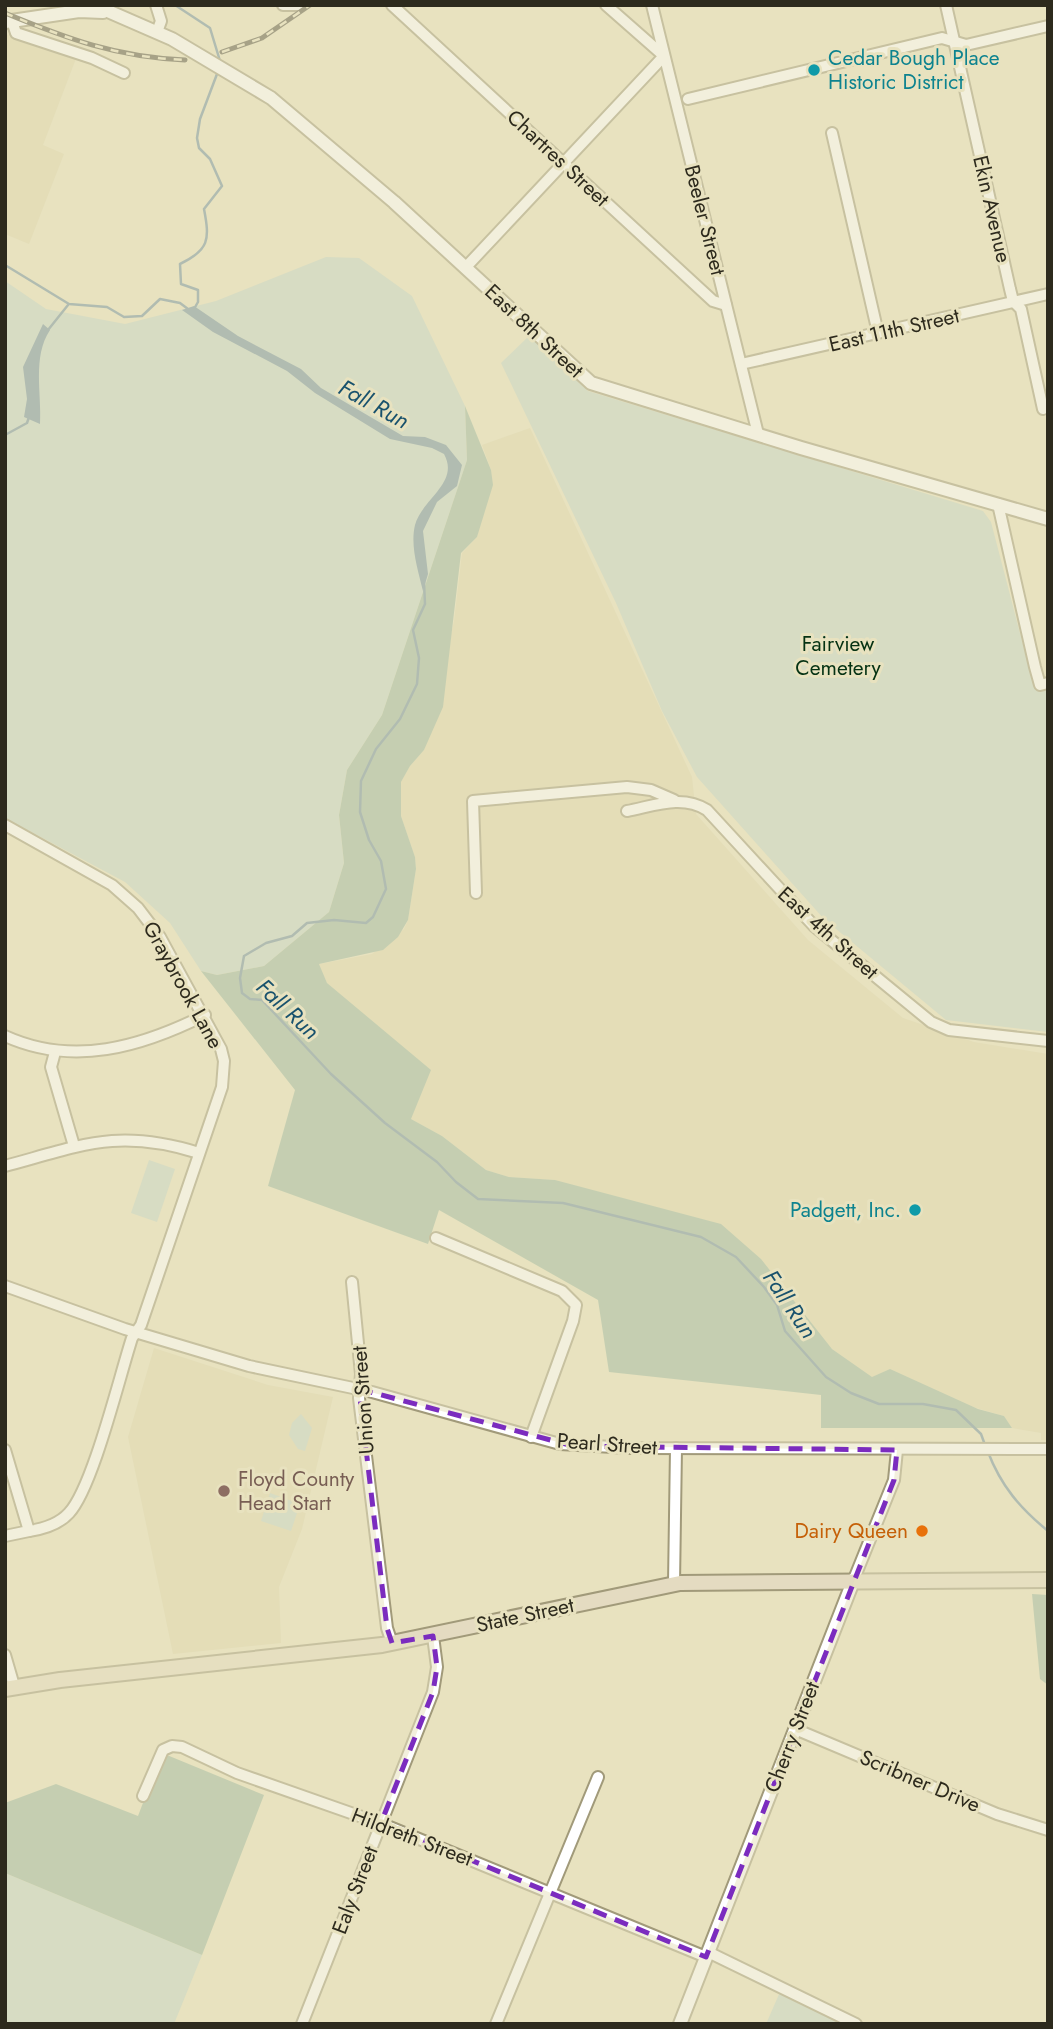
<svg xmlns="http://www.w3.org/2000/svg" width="1053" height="2029" viewBox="0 0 1053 2029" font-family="Jost,sans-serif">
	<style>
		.built { fill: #dfd7ae }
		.green { fill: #c4d5c7 }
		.forest { fill: #9cb7a0 }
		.water { fill: #708fa0 }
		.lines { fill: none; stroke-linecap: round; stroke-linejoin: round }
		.stream { stroke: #708fa0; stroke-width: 2.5 }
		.minor-casing { stroke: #a19a7a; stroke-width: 14 }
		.tertiary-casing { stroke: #a19a7a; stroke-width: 16 }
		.secondary-casing { stroke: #a19a7a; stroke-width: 18 }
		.minor { stroke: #fff; stroke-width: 10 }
		.tertiary { stroke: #fff; stroke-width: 12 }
		.secondary { stroke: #e4dbc1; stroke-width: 14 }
		.rail-casing { stroke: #595543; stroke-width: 5 }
		.rail { stroke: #e8e2bf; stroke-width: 2.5; stroke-dasharray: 8; stroke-linecap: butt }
		.marked { fill: none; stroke: #7b2cbf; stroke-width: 5; stroke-dasharray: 14 9; stroke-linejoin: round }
		.culture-dot { fill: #0f9aa8; stroke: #e8e2bf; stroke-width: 2.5 }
		.education-dot { fill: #8d6e63; stroke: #e8e2bf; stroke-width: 2.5 }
		.food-dot { fill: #e8710a; stroke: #e8e2bf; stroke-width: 2.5 }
		.labels { text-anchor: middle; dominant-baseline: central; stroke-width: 6; stroke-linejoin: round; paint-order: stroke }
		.culture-label { font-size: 21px; fill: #0d838f; stroke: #e8e2bf; text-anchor: start }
		.street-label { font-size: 21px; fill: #2d2a1d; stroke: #e8e2bf }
		.park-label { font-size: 21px; fill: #053213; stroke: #e8e2bf }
		.education-label { font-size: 21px; fill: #785e54; stroke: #e8e2bf; text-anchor: start }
		.food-label { font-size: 21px; fill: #c56008; stroke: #e8e2bf; text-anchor: end }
		.water-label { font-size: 23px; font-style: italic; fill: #19526d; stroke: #e8e2bf }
	</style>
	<rect width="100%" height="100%" fill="#e8e2bf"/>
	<g class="built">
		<path d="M 8,34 L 39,48 L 77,56 L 43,145 L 64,154 L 29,244 L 5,234 L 5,38 Z"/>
		<path d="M 530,428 L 692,777 L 696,814 L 808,940 L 903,1018 L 974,1042 L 1048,1054 L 1048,1440 L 1041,1440 L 1041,1433 L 1012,1428 L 1004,1416 L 872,1378 L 832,1349 L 555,1180 L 509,1177 L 486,1170 L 442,1136 L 411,1119 L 348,1004 L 327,983 L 322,973 L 319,964 L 372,954 L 404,929 L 408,920 L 416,869 L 415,857 L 401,816 L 401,782 L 410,766 L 424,750 L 454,621 L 462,553 L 477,537 L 491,470 L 482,445 Z"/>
		<path d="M 154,1348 L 268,1385 L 333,1397 L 302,1529 L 279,1587 L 281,1643 L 173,1654 L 128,1437 Z"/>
	</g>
	<g class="green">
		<path d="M 326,257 L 359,258 L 412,296 L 465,406 L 467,460 L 382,715 L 347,770 L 339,815 L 344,863 L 329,912 L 264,966 L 217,975 L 201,971 L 170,923 L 125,882 L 5,818 L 5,281 L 46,309 L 125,324 L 216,301 Z"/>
		<path d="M 529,336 L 588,391 L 983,511 L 991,522 L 1034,687 L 1048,688 L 1048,1032 L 946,1020 L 824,919 L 697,777 L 662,711 L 616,603 L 501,363 Z"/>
		<path d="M 149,1160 L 175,1169 L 157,1222 L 131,1213 Z"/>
		<path d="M 301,1414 L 312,1428 L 305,1451 L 298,1449 L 289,1435 L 292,1423 Z"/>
		<path d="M 270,1493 L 300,1504 L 291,1531 L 261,1521 Z"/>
		<path d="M 5,1873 L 202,1955 L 174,2024 L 5,2024 Z"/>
		<path d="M 780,1992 L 841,2024 L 766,2024 Z"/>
	</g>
	<g class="forest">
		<path d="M 465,406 L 491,470 L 493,485 L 477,537 L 461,553 L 443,707 L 424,750 L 410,766 L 401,782 L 401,816 L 415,857 L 416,869 L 408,920 L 398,937 L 383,950 L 319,964 L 327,983 L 431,1070 L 411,1119 L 442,1136 L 486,1170 L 509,1177 L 555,1180 L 721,1224 L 761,1259 L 832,1349 L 872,1377 L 890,1369 L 978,1409 L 1004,1416 L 1012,1428 L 821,1428 L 821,1395 L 609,1372 L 598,1300 L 439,1210 L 428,1244 L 268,1186 L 295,1090 L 201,971 L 217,975 L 264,966 L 329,912 L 344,863 L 339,815 L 347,770 L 382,715 L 467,460 Z"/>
		<path d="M 1032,1594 L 1048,1595 L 1048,1685 L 1040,1679 Z"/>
		<path d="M 162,1753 L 264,1795 L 202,1955 L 5,1873 L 5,1803 L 56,1784 L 138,1816 Z"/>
	</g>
	<g class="water">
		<path d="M 194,306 L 238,336 L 301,369 L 321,388 L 403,436 L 425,437 L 446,445 L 462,465 L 457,486 L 437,502 L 423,531 L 428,574 L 423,591 C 418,570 410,546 415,525 C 422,499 460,483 444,454 L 432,448 L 390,439 L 315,393 L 287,371 L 213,332 L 182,310 Z"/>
		<path d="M 43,324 L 50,330 C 32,357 42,394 40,424 L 24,417 L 27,399 L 23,367 Z"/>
	</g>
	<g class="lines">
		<g class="stream">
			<path d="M 175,5 L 210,28 L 220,61"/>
			<path d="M 5,265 L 69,304 L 107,307 L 124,317 L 142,316 L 160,299 L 180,303 L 188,309"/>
			<path d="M 194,309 L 198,302 L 198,290 L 181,284 L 180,264 C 209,250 210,240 204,209 L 222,186 L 210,159 L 199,148 L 197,138 L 200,119 L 217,74"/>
			<path d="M 48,330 L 68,305"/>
			<path d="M 5,435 L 27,423 L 29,417"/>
			<path d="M 424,582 L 425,604 L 413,630 L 419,658 L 417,684 L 400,719 L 376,749 L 361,781 L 360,812 L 369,840 L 381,861 L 386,889 L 373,917 L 366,923 L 334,920 L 307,923 L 292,936 L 266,943 L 244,956 L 240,978 L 242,993 L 250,999 L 262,1000 L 331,1074 L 385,1123 L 437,1162 L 456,1182 L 478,1199 L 563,1203 L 701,1237 L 736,1257 L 764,1287 L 777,1305 L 785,1331 L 826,1377 L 851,1393 L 879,1404 L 923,1404 L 956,1410 L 981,1434 L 985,1445"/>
			<path d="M 988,1452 C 1001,1486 1020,1508 1048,1531"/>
		</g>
		<g class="minor-casing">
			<g id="minor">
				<path d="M 156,5 L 161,21 L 157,32"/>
				<path d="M 283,5 L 299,5"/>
				<path d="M 392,5 L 713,301 L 726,305"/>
				<path d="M 606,5 L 664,56"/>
				<path d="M 652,5 L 758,434"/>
				<path d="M 946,5 L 1010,289 L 1013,301 L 1021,309 L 1043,409"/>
				<path d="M 12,21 L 16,33 L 92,58 L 124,73"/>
				<path d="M 688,99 L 942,38 L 966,45 L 1048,26"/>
				<path d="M 832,133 L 878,333"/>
				<path d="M 466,267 L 664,56"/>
				<path d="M 741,364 L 1048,294"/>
				<path d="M 998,504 L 1035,667 L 1040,685 L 1048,683"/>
				<path d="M 627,811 C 654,806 682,794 707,810 L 814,926 L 931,1022 L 949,1030 L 1048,1041"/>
				<path d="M 5,825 L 112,885 L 138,908 L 160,937 L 221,1049 L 224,1061 L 222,1087 L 141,1325 L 132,1338 C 119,1378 93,1487 69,1513 C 59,1524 43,1529 29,1531"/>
				<path d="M 476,893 L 473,801 L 627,787 L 651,790 L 674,800"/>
				<path d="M 5,1036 C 73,1067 141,1047 205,1015"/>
				<path d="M 55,1052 L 51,1067 L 74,1146"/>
				<path d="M 5,1166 C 83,1145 118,1128 199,1153"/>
				<path d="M 436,1238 L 562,1291 L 576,1305 L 573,1321 L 531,1437"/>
				<path d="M 352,1282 L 361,1374 L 359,1398 L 387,1628 L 392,1643"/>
				<path d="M 5,1286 L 125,1329 L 249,1366 L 372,1392 L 560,1444 L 631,1448 L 1048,1449"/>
				<path d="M 5,1450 L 29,1531 L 5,1536"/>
				<path d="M 854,1579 L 894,1480 L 897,1450"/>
				<path d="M 674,1584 L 676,1448"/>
				<path d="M 5,1655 L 14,1686"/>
				<path d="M 795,1729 L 997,1814 L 1048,1830"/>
				<path d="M 143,1796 L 163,1750 L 172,1746 L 182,1747 L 237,1773 L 385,1825 L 706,1957"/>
				<path d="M 708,1952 L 856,2024"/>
				<path d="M 302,2024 L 433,1692 L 437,1667 L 433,1636"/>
				<path d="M 496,2024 L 598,1777"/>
			</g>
		</g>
		<g class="tertiary-casing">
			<g id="tertiary">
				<path d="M 94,5 L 172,39 L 271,98 L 394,202 L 591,383 L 801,448 L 1048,519"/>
				<path d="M 5,22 L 79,11 L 103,12"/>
				<path d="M 680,2024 L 854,1579"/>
			</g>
		</g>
		<g class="secondary-casing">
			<path id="secondary" d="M 5,1689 L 60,1680 L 382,1645 L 680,1583 L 1048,1580"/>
		</g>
		<use href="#minor" class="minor"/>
		<use href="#tertiary" class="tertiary"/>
		<use href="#secondary" class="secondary"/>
		<g class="rail-casing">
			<g id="rail">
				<path d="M 5,13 C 68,39 116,57 185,60"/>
				<path d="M 222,52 L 262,38 L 310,5"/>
			</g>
		</g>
		<use href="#rail" class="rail"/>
	</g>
	<path d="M0 0H1053V2029H0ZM 359,1389 L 573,1446 L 897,1450 L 894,1480 L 706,1957 L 381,1823 L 433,1692 L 437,1667 L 433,1636 L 392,1643 L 387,1628 Z" fill="#e8e2bf" fill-opacity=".55" fill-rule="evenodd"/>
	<path class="marked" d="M 359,1389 L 573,1446 L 897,1450 L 894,1480 L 706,1957 L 381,1823 L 433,1692 L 437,1667 L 433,1636 L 392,1643 L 387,1628 Z"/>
	<g class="culture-dot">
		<circle cx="814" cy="70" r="7"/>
		<circle cx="915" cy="1210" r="7"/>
	</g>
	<circle class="education-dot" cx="224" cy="1491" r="7"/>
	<circle class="food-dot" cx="922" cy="1531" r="7"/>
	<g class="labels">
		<g class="culture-label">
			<text x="828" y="58">Cedar Bough Place<tspan x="828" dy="24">Historic District</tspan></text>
			<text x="901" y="1210" text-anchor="end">Padgett, Inc.</text>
		</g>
		<g class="street-label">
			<text transform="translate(558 158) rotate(43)">Chartres Street</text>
			<text transform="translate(992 209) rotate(77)">Ekin Avenue</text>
			<text transform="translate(705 220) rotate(76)">Beeler Street</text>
			<text transform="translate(894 330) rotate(-13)">East 11th Street</text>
			<text transform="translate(534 331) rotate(43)">East 8th Street</text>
			<text transform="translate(828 933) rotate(42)">East 4th Street</text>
			<text transform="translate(183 985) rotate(61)">Graybrook Lane</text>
			<text transform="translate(363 1400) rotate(-94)">Union Street</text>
			<text transform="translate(607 1444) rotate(4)">Pearl Street</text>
			<text transform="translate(525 1615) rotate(-12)">State Street</text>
			<text transform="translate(792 1737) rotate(-69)">Cherry Street</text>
			<text transform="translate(920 1781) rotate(23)">Scribner Drive</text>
			<text transform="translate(412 1837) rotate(21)">Hildreth Street</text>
			<text transform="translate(355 1890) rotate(-69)">Ealy Street</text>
		</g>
		<g class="park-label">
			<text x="838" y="644">Fairview<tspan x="838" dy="24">Cemetery</tspan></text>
		</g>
		<g class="education-label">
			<text x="238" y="1479">Floyd County<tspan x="238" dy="24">Head Start</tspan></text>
		</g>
		<g class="food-label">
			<text x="908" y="1531">Dairy Queen</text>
		</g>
		<g class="water-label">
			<text transform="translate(374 404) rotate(29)">Fall Run</text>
			<text transform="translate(288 1009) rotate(43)">Fall Run</text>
			<text transform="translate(790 1304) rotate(56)">Fall Run</text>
		</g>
	</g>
	<rect width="1053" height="2029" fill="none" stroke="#2d2a1d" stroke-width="14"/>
</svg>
